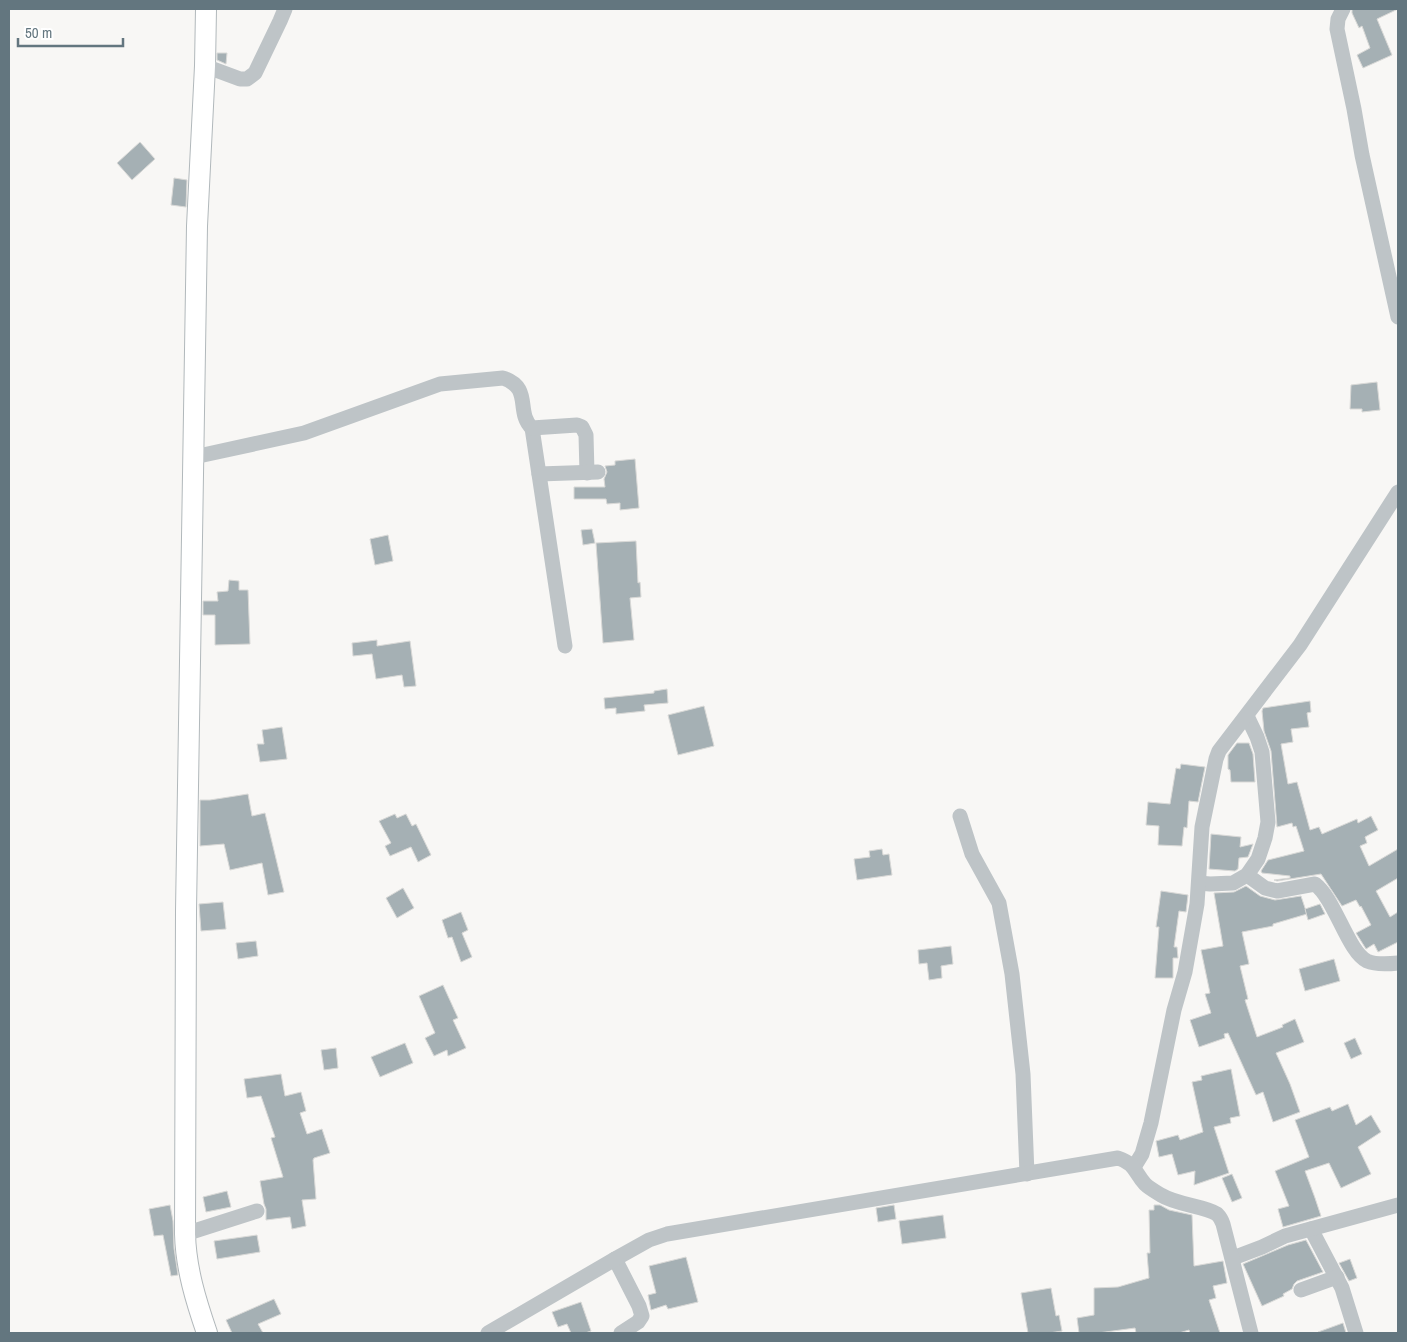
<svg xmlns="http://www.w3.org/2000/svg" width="1407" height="1342" viewBox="0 0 1407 1342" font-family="'Archivo Narrow',sans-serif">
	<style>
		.building { fill: #a5b0b4; stroke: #d9d9d7 }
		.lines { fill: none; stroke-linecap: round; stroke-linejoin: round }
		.secondary-casing { stroke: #b1b8bb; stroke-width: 22 }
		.street { stroke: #bec4c7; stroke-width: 15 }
		.secondary { stroke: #fff; stroke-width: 20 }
	</style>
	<rect width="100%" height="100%" fill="#f8f7f5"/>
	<g class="building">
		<path d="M 1352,9 L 1398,9 L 1377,19 L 1392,55 L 1363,68 L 1357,55 L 1370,48 L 1362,26 L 1359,28 L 1352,13 Z"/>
		<path d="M 217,53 L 227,53 L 226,64 L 217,60 Z"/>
		<path d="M 140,142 L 155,159 L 132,180 L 117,163 Z"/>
		<path d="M 174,178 L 187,180 L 186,207 L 171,205 Z"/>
		<path d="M 1377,382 L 1380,410 L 1362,412 L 1362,409 L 1350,409 L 1351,385 Z"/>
		<path d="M 635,459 L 639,508 L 620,510 L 620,503 L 607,504 L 606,499 L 574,499 L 574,487 L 605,487 L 604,479 L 607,472 L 605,466 L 615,465 L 615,461 Z"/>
		<path d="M 592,529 L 595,543 L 583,545 L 581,530 Z"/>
		<path d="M 388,535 L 393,561 L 375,565 L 370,539 Z"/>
		<path d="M 636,541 L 638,583 L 640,582 L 641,597 L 630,598 L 634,640 L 603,643 L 596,543 Z"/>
		<path d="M 229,580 L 239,581 L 239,590 L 248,590 L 250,644 L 215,645 L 215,615 L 203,615 L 203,601 L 218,601 L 217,592 L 228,591 Z"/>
		<path d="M 377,640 L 377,646 L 410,641 L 416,686 L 404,687 L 402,675 L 376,679 L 372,654 L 353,656 L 352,643 Z"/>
		<path d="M 667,689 L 668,703 L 644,705 L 645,711 L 616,714 L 616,708 L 605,709 L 604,698 L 654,693 L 654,691 Z"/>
		<path d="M 1310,701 L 1311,712 L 1307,713 L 1309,727 L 1291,729 L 1293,742 L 1281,744 L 1288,784 L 1297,782 L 1310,830 L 1319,827 L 1322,834 L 1357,819 L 1358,823 L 1371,816 L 1378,830 L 1365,837 L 1367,843 L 1360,846 L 1369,866 L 1398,849 L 1398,878 L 1376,891 L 1390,917 L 1398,912 L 1398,942 L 1378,952 L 1374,944 L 1366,949 L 1356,933 L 1371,925 L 1361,906 L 1360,907 L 1356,900 L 1342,906 L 1321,874 L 1277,881 L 1274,880 L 1290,878 L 1290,876 L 1262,873 L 1261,871 L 1268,860 L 1304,851 L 1296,826 L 1293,827 L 1292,823 L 1277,827 L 1271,751 L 1264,731 L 1262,711 L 1263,708 Z"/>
		<path d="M 704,706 L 714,746 L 678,755 L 668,715 Z"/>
		<path d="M 282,727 L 287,759 L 260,762 L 257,744 L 264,744 L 262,730 Z"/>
		<path d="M 1237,743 L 1249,743 L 1253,754 L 1255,782 L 1231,782 L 1230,770 L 1228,769 L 1228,755 Z"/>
		<path d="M 1181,764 L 1205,767 L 1198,802 L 1189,801 L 1187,828 L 1184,827 L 1182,846 L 1158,845 L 1159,826 L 1146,825 L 1148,802 L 1170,804 L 1176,768 L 1180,769 Z"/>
		<path d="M 248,794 L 252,816 L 265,813 L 284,892 L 268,895 L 262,863 L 230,870 L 224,844 L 200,846 L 200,800 L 210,800 Z"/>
		<path d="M 395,814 L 397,818 L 406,814 L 412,826 L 416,824 L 431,855 L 418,862 L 411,847 L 390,856 L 385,846 L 391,843 L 379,821 Z"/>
		<path d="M 1211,834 L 1241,837 L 1240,847 L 1253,844 L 1248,857 L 1239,858 L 1238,869 L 1235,871 L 1209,869 Z"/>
		<path d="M 882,849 L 883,855 L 889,854 L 892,875 L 857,880 L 854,859 L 870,857 L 869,851 Z"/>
		<path d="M 1246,886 L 1260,896 L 1275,900 L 1301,896 L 1307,914 L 1273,924 L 1273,926 L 1242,932 L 1249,964 L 1240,966 L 1248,999 L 1245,1000 L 1257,1037 L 1283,1027 L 1282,1025 L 1295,1019 L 1304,1042 L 1276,1053 L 1290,1084 L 1300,1112 L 1273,1122 L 1263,1092 L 1256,1095 L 1228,1033 L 1224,1034 L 1225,1038 L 1199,1047 L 1190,1020 L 1211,1013 L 1205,994 L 1210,993 L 1201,950 L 1223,946 L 1214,893 L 1234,892 Z"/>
		<path d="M 403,888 L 414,908 L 397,918 L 386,898 Z"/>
		<path d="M 1161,891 L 1188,895 L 1186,912 L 1179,911 L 1174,947 L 1177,947 L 1178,958 L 1173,958 L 1173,978 L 1155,978 L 1159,927 L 1156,927 Z"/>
		<path d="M 223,902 L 226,929 L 201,931 L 199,904 Z"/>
		<path d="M 1320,904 L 1325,914 L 1308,920 L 1305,909 Z"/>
		<path d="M 461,912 L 468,930 L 462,933 L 472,957 L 461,962 L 452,937 L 448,938 L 442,920 Z"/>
		<path d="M 256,941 L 258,956 L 238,959 L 236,943 Z"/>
		<path d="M 951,946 L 953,964 L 941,966 L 942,978 L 929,980 L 927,963 L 919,964 L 918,950 Z"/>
		<path d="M 1334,959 L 1340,981 L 1305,991 L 1299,969 Z"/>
		<path d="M 443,985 L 458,1018 L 453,1020 L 466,1048 L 448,1056 L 447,1050 L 434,1056 L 425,1038 L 435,1033 L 419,996 Z"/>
		<path d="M 1355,1038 L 1362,1054 L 1351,1059 L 1344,1043 Z"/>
		<path d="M 405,1043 L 413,1063 L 380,1077 L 371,1057 Z"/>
		<path d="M 336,1048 L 338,1068 L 324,1070 L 321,1050 Z"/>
		<path d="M 1231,1069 L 1240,1116 L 1230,1118 L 1231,1123 L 1214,1127 L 1229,1173 L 1194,1185 L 1195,1171 L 1178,1175 L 1172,1154 L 1159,1157 L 1156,1141 L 1178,1135 L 1180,1140 L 1203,1132 L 1192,1082 L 1202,1080 L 1201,1076 Z"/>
		<path d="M 281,1074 L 285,1096 L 301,1092 L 306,1111 L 300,1113 L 307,1134 L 322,1129 L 330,1153 L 314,1158 L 313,1160 L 316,1199 L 302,1200 L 306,1226 L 292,1229 L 290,1217 L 266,1220 L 266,1209 L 264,1204 L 260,1181 L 283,1177 L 271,1138 L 275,1137 L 261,1096 L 247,1098 L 244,1079 Z"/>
		<path d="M 1348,1104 L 1356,1125 L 1371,1115 L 1381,1132 L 1358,1147 L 1371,1174 L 1341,1188 L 1329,1163 L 1305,1171 L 1315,1198 L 1321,1216 L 1283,1227 L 1278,1209 L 1289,1206 L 1275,1171 L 1309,1157 L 1295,1120 L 1330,1107 L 1332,1111 Z"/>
		<path d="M 1232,1174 L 1242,1198 L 1232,1202 L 1222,1178 Z"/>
		<path d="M 227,1191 L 231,1207 L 206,1212 L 203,1197 Z"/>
		<path d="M 170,1205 L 173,1221 L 174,1248 L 178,1275 L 171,1276 L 163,1235 L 154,1236 L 149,1209 Z"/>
		<path d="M 894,1205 L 896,1219 L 878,1222 L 876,1208 Z"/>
		<path d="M 1154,1205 L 1160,1205 L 1169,1210 L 1192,1215 L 1194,1266 L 1223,1261 L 1227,1283 L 1213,1286 L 1216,1298 L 1209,1300 L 1220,1333 L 1190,1333 L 1189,1330 L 1179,1333 L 1136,1333 L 1135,1328 L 1098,1333 L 1079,1333 L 1077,1318 L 1094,1315 L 1094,1288 L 1118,1287 L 1149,1278 L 1147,1253 L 1150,1253 L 1149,1210 L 1154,1210 Z"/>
		<path d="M 943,1215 L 946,1238 L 902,1244 L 899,1221 Z"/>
		<path d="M 257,1235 L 260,1252 L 217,1259 L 214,1241 Z"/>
		<path d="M 1306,1240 L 1323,1272 L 1297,1281 L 1294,1284 L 1292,1289 L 1283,1294 L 1284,1296 L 1262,1306 L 1243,1264 L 1288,1245 Z"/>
		<path d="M 686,1257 L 698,1302 L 668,1309 L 666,1305 L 651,1310 L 648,1295 L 656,1293 L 649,1266 Z"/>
		<path d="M 1350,1259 L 1357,1278 L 1349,1281 L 1339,1263 Z"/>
		<path d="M 1051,1288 L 1056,1316 L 1059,1315 L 1062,1331 L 1049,1333 L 1028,1333 L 1021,1293 Z"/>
		<path d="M 274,1299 L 281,1314 L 258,1324 L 263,1333 L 232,1333 L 226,1320 Z"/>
		<path d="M 581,1302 L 591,1331 L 585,1333 L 571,1333 L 567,1324 L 558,1327 L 552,1312 Z"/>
		<path d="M 1343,1323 L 1346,1333 L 1318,1333 L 1318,1332 Z"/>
	</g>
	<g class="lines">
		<g class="secondary-casing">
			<path id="secondary" d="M 206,9 L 205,66 L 197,226 L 186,911 L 185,1234 C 186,1269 196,1301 207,1333"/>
		</g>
		<g class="street">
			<path d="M 1343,9 L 1338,19 L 1337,29 L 1354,109 L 1362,155 L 1398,317"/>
			<path d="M 205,66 L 240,79 L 247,79 L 255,73 L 280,21 L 285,9"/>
			<path d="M 532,428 L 565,646"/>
			<path d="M 194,457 L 304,433 L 440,384 L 503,378 C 533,388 515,412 532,428 L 577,425 L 582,427 L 586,435 L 587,473"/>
			<path d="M 539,474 L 598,472"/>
			<path d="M 960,816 L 972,854 L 999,903 L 1012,974 L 1023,1074 L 1027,1174"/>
			<path d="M 1247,875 L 1265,888 L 1277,891 L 1315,884 C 1335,899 1348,952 1367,961 C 1376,965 1389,964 1398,963"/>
			<path d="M 1199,883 L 1210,884 L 1233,883 L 1247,875 L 1258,859 L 1265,838 L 1268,822 L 1262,752 L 1257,737 L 1247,716"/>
			<path d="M 1134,1167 L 1142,1154 L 1151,1123 L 1174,1010 L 1185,972 L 1197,904 L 1202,827 L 1216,759 L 1219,751 L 1300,645 L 1398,492"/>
			<path d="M 1311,1229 L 1342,1288 L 1356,1333"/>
			<path d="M 185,1234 L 257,1211"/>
			<path d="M 1233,1258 L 1262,1247 L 1285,1236 L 1398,1205"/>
			<path d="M 615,1259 L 639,1306 L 642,1316 L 638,1322 L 621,1333"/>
			<path d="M 1301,1290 L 1337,1277"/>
			<path d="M 488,1333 L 615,1259 L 649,1240 L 667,1234 L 1118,1158 C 1136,1164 1134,1172 1145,1184 C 1149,1188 1156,1192 1161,1195 C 1177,1205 1205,1206 1217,1214 C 1220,1217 1222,1221 1223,1224 L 1251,1333"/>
		</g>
		<use href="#secondary" class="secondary"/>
	</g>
	<rect width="1407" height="1342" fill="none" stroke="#63767f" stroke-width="20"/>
	<path d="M18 38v8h105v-8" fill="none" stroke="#63767f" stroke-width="2.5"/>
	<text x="25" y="38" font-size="15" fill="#63767f" stroke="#ffffff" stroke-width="4" paint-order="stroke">50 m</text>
</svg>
